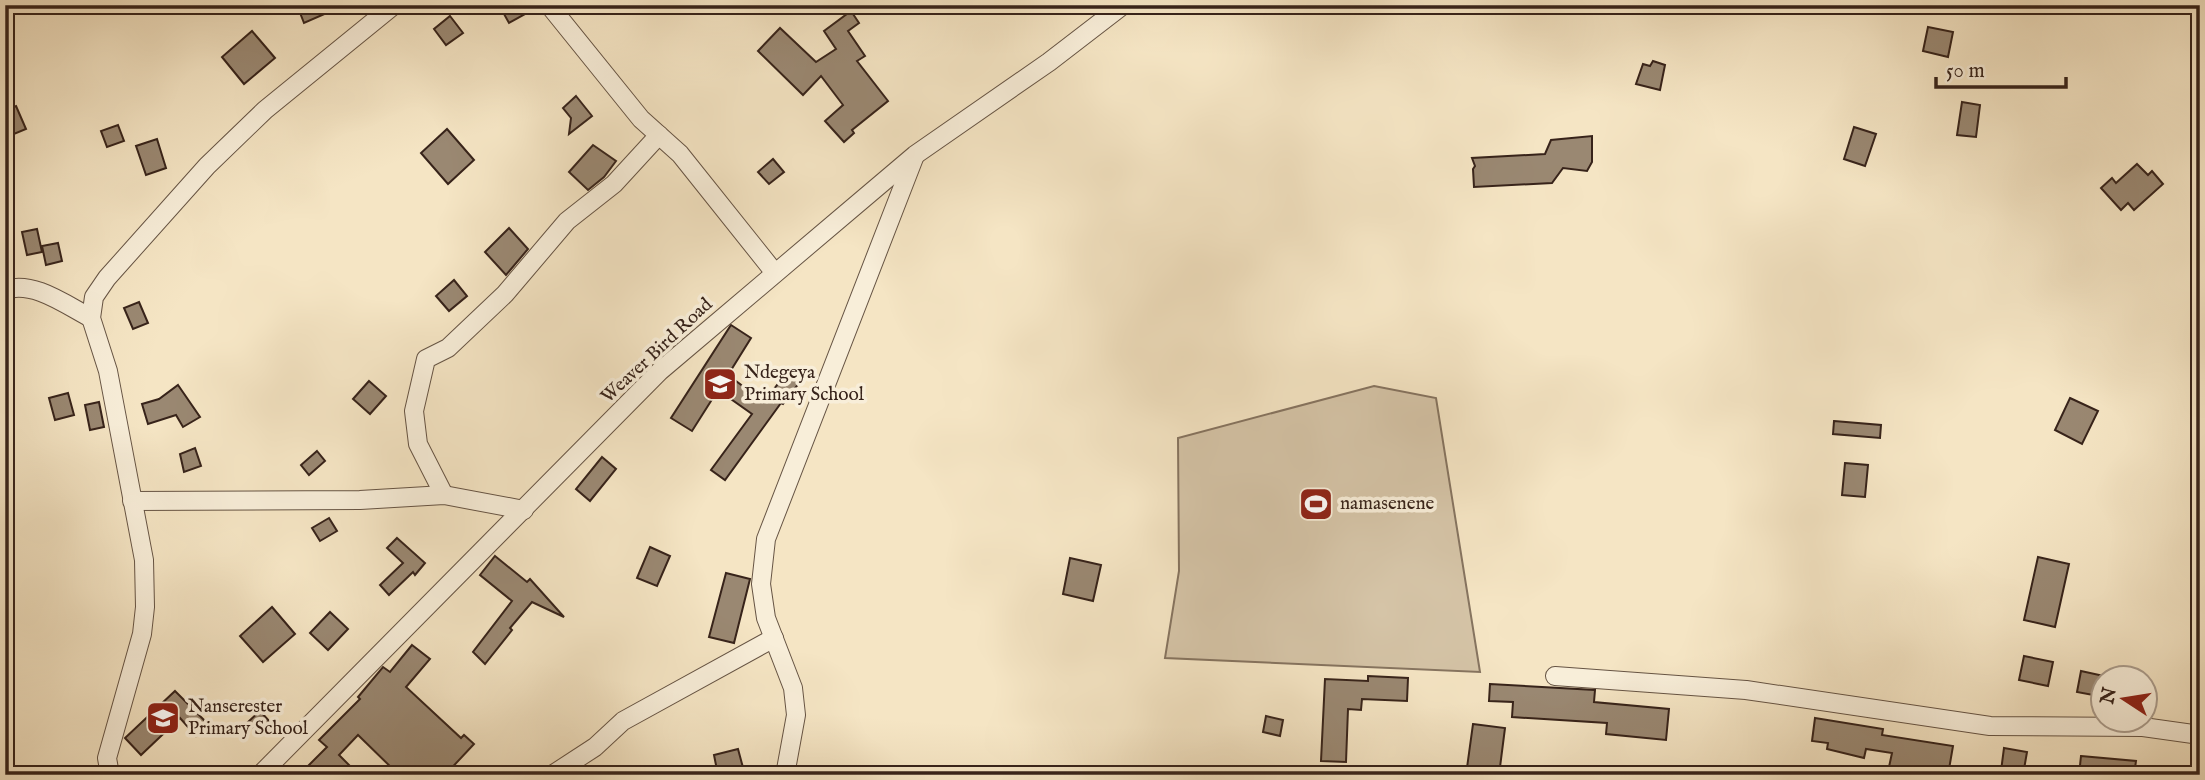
<svg xmlns="http://www.w3.org/2000/svg" width="2205" height="780" viewBox="0 0 2205 780" font-family="'IM FELL English',serif">
	<style>
		.green { fill: #d5c4a7; stroke: #867460; stroke-width: 2 }
		.building { fill: #9a8872; stroke: #37231a; stroke-width: 2 }
		.lines { fill: none; stroke-linecap: round; stroke-linejoin: round }
		.street-casing { stroke: #665444; stroke-width: 20 }
		.street { stroke: #f8eed9; stroke-width: 18 }
		.labels { text-anchor: middle; dominant-baseline: central; stroke-width: 7; stroke-linejoin: round; paint-order: stroke }
		.street-label { font-size: 19px; fill: #37231a; stroke: #f8eed9 }
		.poi-label { font-size: 19px; fill: #37231a; stroke: #f8eed9; text-anchor: start }
	</style>
	<rect width="100%" height="100%" fill="#f5e5c4"/>
	<filter id="stains"><feTurbulence type="fractalNoise" baseFrequency=".00286" numOctaves="4"/><feColorMatrix values="0 0 0 0 .2 0 0 0 0 .09 0 0 0 0 .02 0 0 0 .5 -.17"/></filter>
	<radialGradient id="worn" r=".72"><stop offset=".6" stop-color="#630" stop-opacity="0"/><stop offset="1" stop-color="#630" stop-opacity=".3"/></radialGradient>
	<path class="green" d="M 1374,386 L 1436,398 L 1480,672 L 1165,658 L 1179,571 L 1178,438 Z"/>
	<g class="building">
		<path d="M 297,5 L 345,5 L 304,23 Z"/>
		<path d="M 499,5 L 538,5 L 538,7 L 509,23 Z"/>
		<path d="M 851,11 L 859,23 L 848,31 L 865,56 L 857,61 L 888,101 L 852,130 L 854,133 L 844,142 L 825,121 L 843,105 L 821,76 L 803,95 L 758,51 L 780,28 L 816,62 L 836,49 L 824,31 Z"/>
		<path d="M 450,16 L 463,33 L 446,45 L 434,29 Z"/>
		<path d="M 1928,27 L 1953,32 L 1948,57 L 1923,51 Z"/>
		<path d="M 252,31 L 275,58 L 244,84 L 222,57 Z"/>
		<path d="M 1653,61 L 1665,65 L 1660,90 L 1636,84 L 1643,64 L 1650,66 Z"/>
		<path d="M 576,96 L 592,116 L 569,134 L 571,118 L 563,108 Z"/>
		<path d="M 1962,102 L 1980,105 L 1976,137 L 1957,135 Z"/>
		<path d="M 16,106 L 26,129 L 9,136 L 5,129 L 5,111 Z"/>
		<path d="M 118,125 L 124,141 L 107,147 L 101,131 Z"/>
		<path d="M 1854,127 L 1876,134 L 1865,166 L 1844,159 Z"/>
		<path d="M 447,129 L 474,160 L 448,184 L 421,153 Z"/>
		<path d="M 1592,136 L 1592,162 L 1587,171 L 1563,168 L 1552,183 L 1474,187 L 1473,169 L 1475,166 L 1472,158 L 1545,154 L 1551,140 Z"/>
		<path d="M 157,139 L 166,168 L 146,175 L 136,146 Z"/>
		<path d="M 593,145 L 616,161 L 604,177 L 588,190 L 569,172 Z"/>
		<path d="M 773,159 L 784,172 L 769,184 L 758,172 Z"/>
		<path d="M 2137,164 L 2148,175 L 2152,171 L 2163,184 L 2134,210 L 2128,203 L 2121,210 L 2101,188 L 2112,178 L 2116,183 Z"/>
		<path d="M 509,228 L 528,249 L 506,275 L 485,252 Z"/>
		<path d="M 37,229 L 42,252 L 27,255 L 22,232 Z"/>
		<path d="M 58,243 L 62,261 L 46,265 L 42,246 Z"/>
		<path d="M 454,280 L 467,296 L 449,311 L 436,296 Z"/>
		<path d="M 139,302 L 148,323 L 133,329 L 124,308 Z"/>
		<path d="M 731,325 L 751,338 L 728,375 L 764,402 L 790,368 L 802,379 L 783,404 L 781,403 L 725,480 L 711,470 L 752,414 L 718,390 L 692,431 L 671,418 Z"/>
		<path d="M 369,381 L 386,396 L 370,414 L 353,399 Z"/>
		<path d="M 178,385 L 200,417 L 183,427 L 176,415 L 148,424 L 142,404 L 159,399 Z"/>
		<path d="M 68,393 L 74,415 L 55,420 L 49,398 Z"/>
		<path d="M 2070,398 L 2098,411 L 2082,444 L 2055,430 Z"/>
		<path d="M 99,402 L 104,427 L 90,430 L 85,405 Z"/>
		<path d="M 1834,421 L 1881,425 L 1880,438 L 1833,434 Z"/>
		<path d="M 195,448 L 201,466 L 184,472 L 180,454 Z"/>
		<path d="M 317,451 L 325,461 L 309,475 L 301,465 Z"/>
		<path d="M 602,457 L 616,469 L 590,501 L 576,489 Z"/>
		<path d="M 1845,463 L 1868,465 L 1865,497 L 1842,495 Z"/>
		<path d="M 329,518 L 337,531 L 320,541 L 312,528 Z"/>
		<path d="M 397,538 L 425,563 L 415,575 L 413,572 L 389,595 L 380,585 L 403,563 L 387,548 Z"/>
		<path d="M 650,547 L 670,556 L 657,586 L 637,578 Z"/>
		<path d="M 495,556 L 527,582 L 530,579 L 564,617 L 532,602 L 510,628 L 512,630 L 485,664 L 473,652 L 512,601 L 480,575 Z"/>
		<path d="M 2038,557 L 2069,564 L 2055,627 L 2024,620 Z"/>
		<path d="M 1070,558 L 1101,565 L 1093,601 L 1063,594 Z"/>
		<path d="M 726,573 L 750,579 L 734,643 L 709,637 Z"/>
		<path d="M 272,607 L 295,634 L 263,662 L 240,636 Z"/>
		<path d="M 330,612 L 348,629 L 328,650 L 310,633 Z"/>
		<path d="M 412,645 L 430,659 L 406,687 L 461,738 L 464,735 L 474,744 L 445,775 L 399,775 L 358,735 L 339,755 L 359,775 L 313,775 L 306,768 L 327,747 L 319,740 L 360,699 L 358,697 L 383,667 L 390,672 Z"/>
		<path d="M 2024,656 L 2053,662 L 2048,686 L 2019,680 Z"/>
		<path d="M 2081,671 L 2104,676 L 2104,697 L 2077,692 Z"/>
		<path d="M 1368,676 L 1408,678 L 1407,701 L 1362,699 L 1361,710 L 1348,709 L 1346,762 L 1321,761 L 1325,679 L 1368,681 Z"/>
		<path d="M 1490,684 L 1595,690 L 1594,702 L 1669,709 L 1666,740 L 1606,734 L 1607,723 L 1512,717 L 1513,702 L 1489,701 Z"/>
		<path d="M 175,691 L 208,724 L 196,736 L 180,718 L 141,755 L 125,738 Z"/>
		<path d="M 260,711 L 270,722 L 258,733 L 248,722 Z"/>
		<path d="M 1266,716 L 1283,720 L 1280,736 L 1263,732 Z"/>
		<path d="M 1815,718 L 1883,729 L 1882,735 L 1953,746 L 1948,775 L 1919,775 L 1919,772 L 1889,767 L 1892,753 L 1866,749 L 1864,758 L 1827,749 L 1828,743 L 1812,741 Z"/>
		<path d="M 1473,724 L 1505,728 L 1499,775 L 1466,775 Z"/>
		<path d="M 2004,748 L 2027,752 L 2023,775 L 2001,771 Z"/>
		<path d="M 738,749 L 745,775 L 718,775 L 714,755 Z"/>
		<path d="M 2081,756 L 2136,761 L 2134,775 L 2079,775 Z"/>
	</g>
	<g class="lines">
		<g class="street-casing">
			<g id="street">
				<path d="M 549,5 L 641,119 L 680,154 L 775,273"/>
				<path d="M 5,290 C 33,280 66,305 91,318"/>
				<path d="M 444,495 L 418,444 L 414,411 L 426,359 L 448,348 L 505,294 L 567,221 L 614,184 L 659,135"/>
				<path d="M 132,501 L 360,500 L 444,495 L 524,510"/>
				<path d="M 1555,676 L 1746,690 L 1990,726 L 2143,727 L 2200,735"/>
				<path d="M 110,775 L 107,758 L 142,634 L 145,607 L 144,560 L 108,371 L 91,318 L 94,297 L 107,278 L 207,166 L 265,110 L 394,5"/>
				<path d="M 260,775 L 660,371 L 915,155 L 1049,62 L 1123,5"/>
				<path d="M 552,775 L 595,747 L 623,721 L 774,638"/>
				<path d="M 785,775 L 796,715 L 793,688 L 766,618 L 761,584 L 766,539 L 914,158"/>
			</g>
		</g>
		<use href="#street" class="street"/>
	</g>
	<defs>
		<g id="school-square" transform="scale(1.75)"><rect x="-9" y="-9" width="18" height="18" rx="4" fill="#8f2418" stroke="#f8eed9"/><path d="M0-5L7-2L0 1L-7-2ZM-4 1L0 2.5L4 1V4Q0 6-4 4Z" fill="#fff"/></g>
		<g id="stadium-square" transform="scale(1.75)"><rect x="-9" y="-9" width="18" height="18" rx="4" fill="#8f2418" stroke="#f8eed9"/><path d="M0-5a6.5 5 0 1 0 0 10a6.5 5 0 1 0 0-10ZM-3.5-1.8h7v3.6h-7Z" fill="#fff"/></g>
	</defs>
	<g fill-rule="evenodd">
		<use href="#school-square" x="720" y="384"/>
		<use href="#stadium-square" x="1316" y="504"/>
		<use href="#school-square" x="163" y="718"/>
	</g>
	<g class="labels">
		<g class="street-label">
			<text transform="translate(657 351) rotate(-43)">Weaver Bird Road</text>
		</g>
		<g class="poi-label">
			<text x="744" y="373">Ndegeya<tspan x="744" dy="22">Primary School</tspan></text>
			<text x="1340" y="504">namasenene</text>
			<text x="188" y="707">Nanserester<tspan x="188" dy="22">Primary School</tspan></text>
		</g>
	</g>
	<rect width="2205" height="780" fill="none" stroke="#f5e5c4" stroke-width="28"/>
	<rect x="7" y="7" width="2191" height="766" fill="none" stroke="#37231a" stroke-width="3.5"/>
	<rect x="14" y="14" width="2177" height="752" fill="none" stroke="#37231a" stroke-width="2"/>
	<g transform="translate(2124 699) rotate(282)"><circle r="33" fill="#f8eed9" stroke="#ab9d8d" stroke-width="2"/>
	<path d="M0-5L12 26L0 18L-12 26Z" fill="#8f2418"/>
	<text y="-10" font-size="19" font-weight="bold" text-anchor="middle" fill="#37231a">N</text>
	</g>
	<path d="M1936 77v10h130v-10" fill="none" stroke="#37231a" stroke-width="3.5"/>
	<text x="1946" y="77" font-size="21" fill="#37231a" stroke="#f8eed9" stroke-width="5" paint-order="stroke">50 m</text>
	<rect width="100%" height="100%" filter="url(#stains)"/>
	<rect width="100%" height="100%" fill="url(#worn)"/>
</svg>
